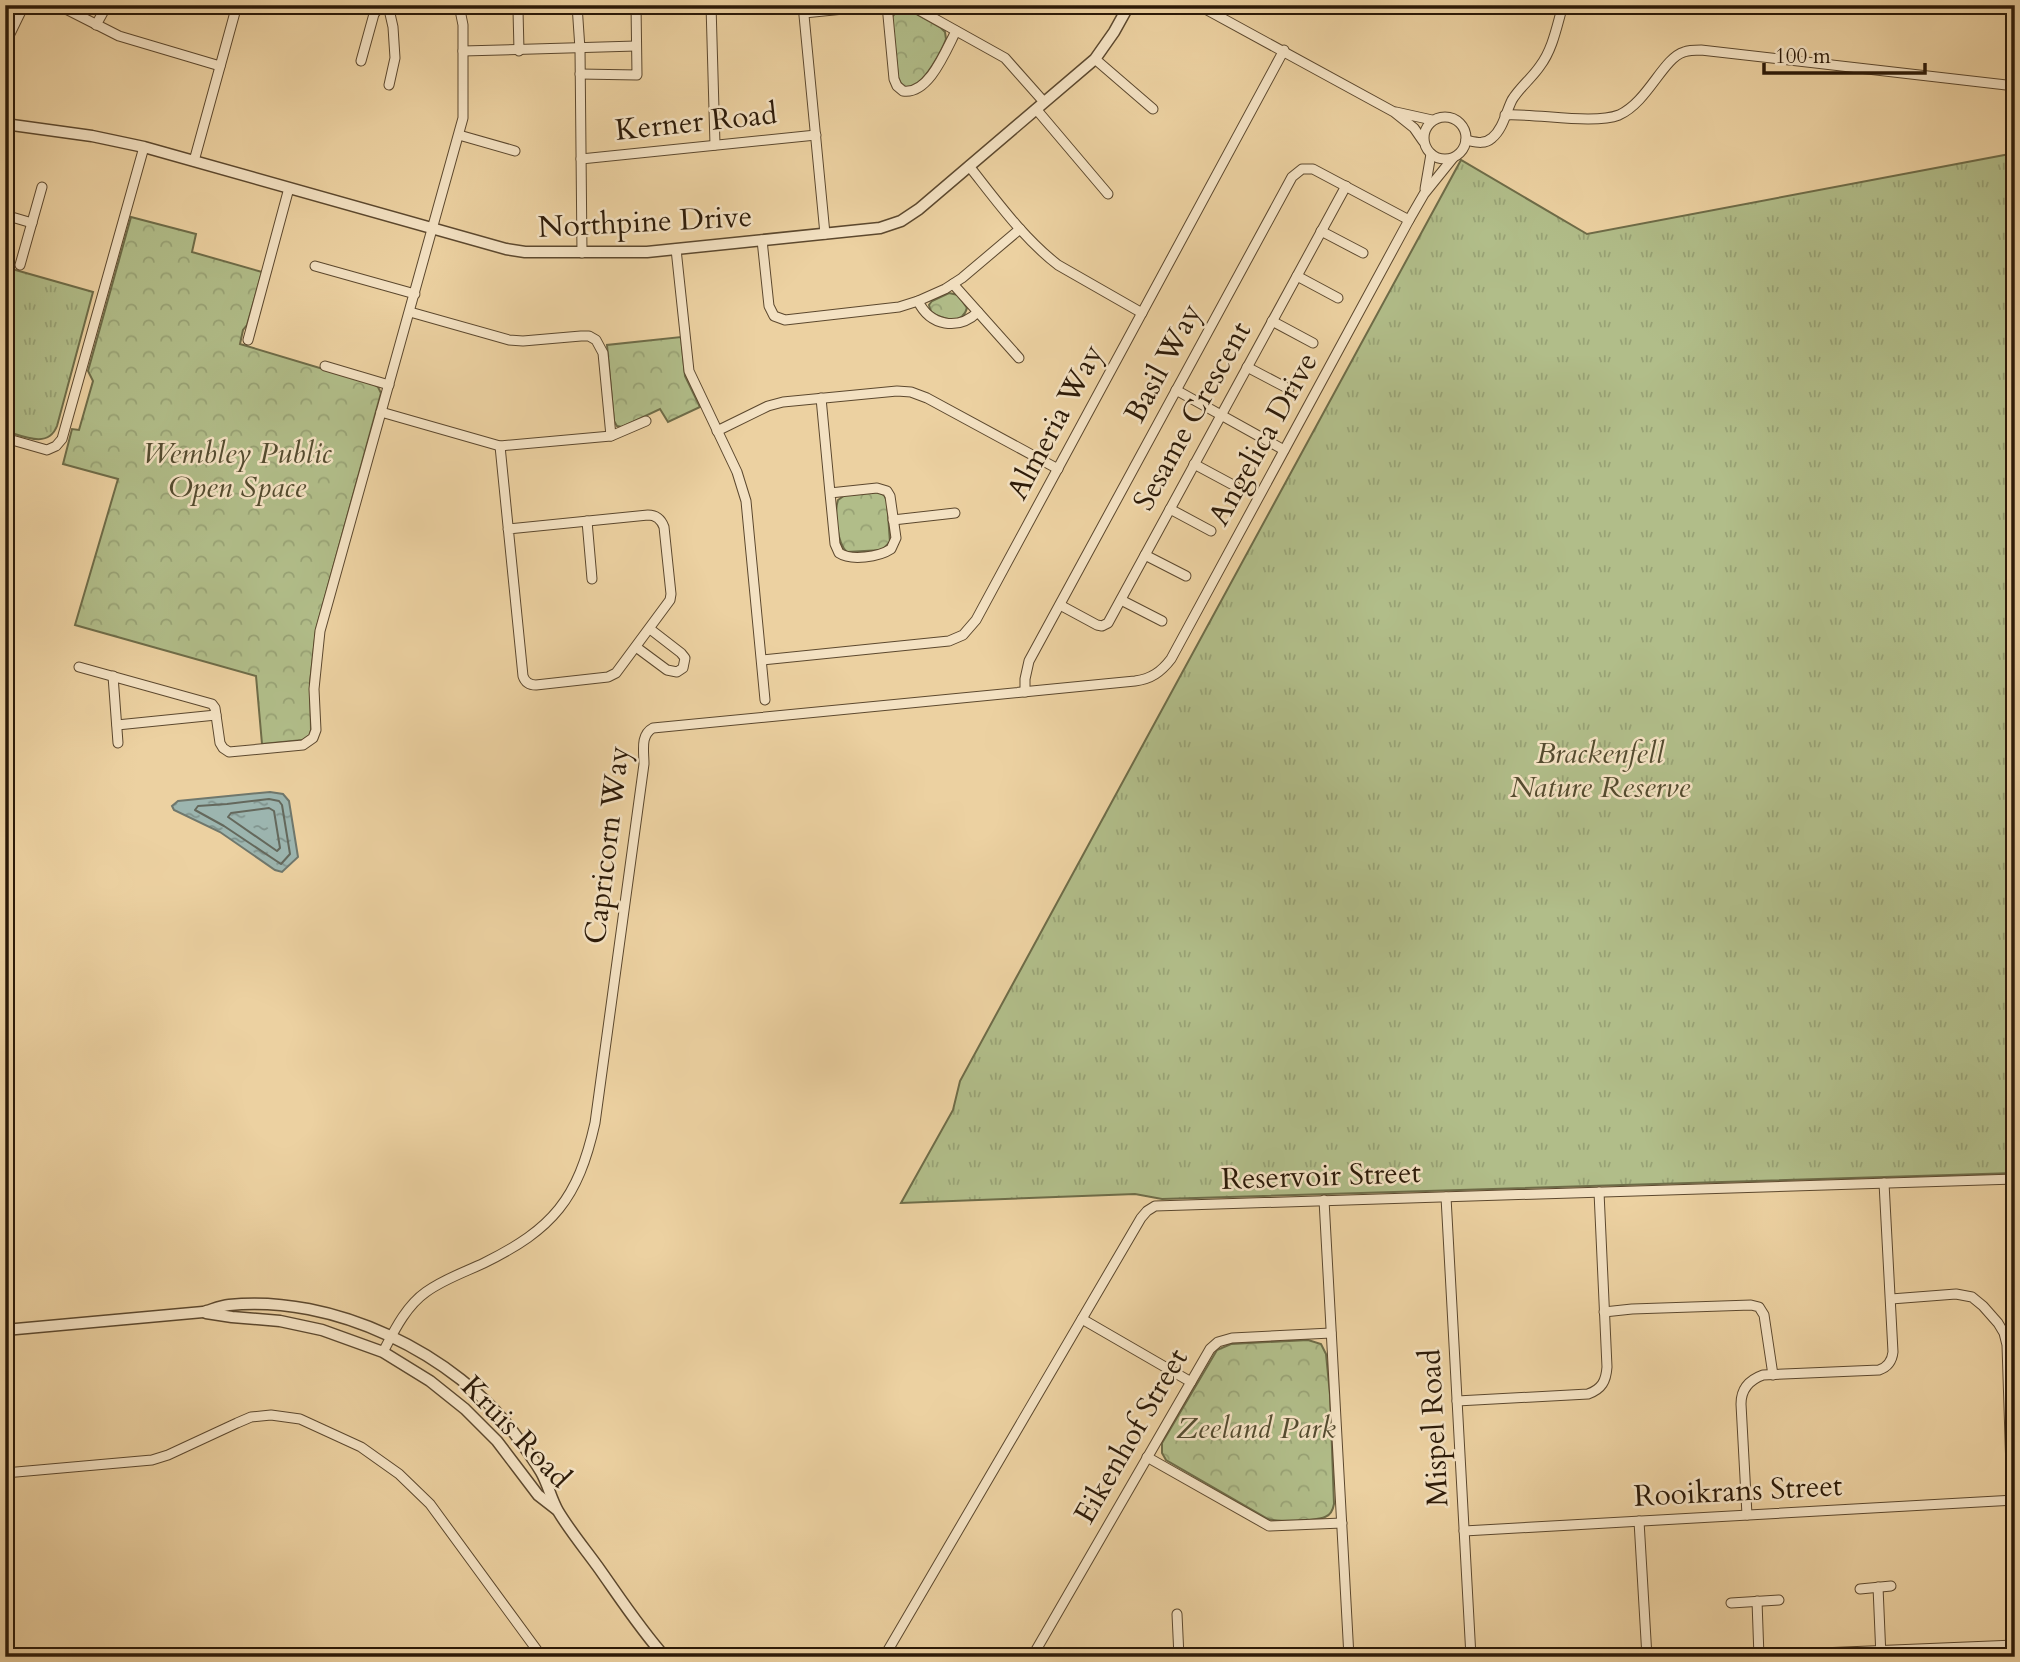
<svg xmlns="http://www.w3.org/2000/svg" width="2020" height="1662" viewBox="0 0 2020 1662" font-family="Cardo,serif">
	<style>
		.grass { fill: url(#grass-tufts); stroke: #6e6c48; stroke-width: 2 }
		.forest { fill: url(#forest-crowns); stroke: #6e6c48; stroke-width: 2 }
		.water { fill: url(#water-ripples); stroke: #6f776c; stroke-width: 2 }
		.lines { fill: none; stroke-linecap: round; stroke-linejoin: round }
		.shore { stroke: #64685c; stroke-width: 2 }
		.minor-casing { stroke: #5c482e; stroke-width: 11 }
		.tertiary-casing { stroke: #5c482e; stroke-width: 13 }
		.minor { stroke: #f3e1c2; stroke-width: 9 }
		.tertiary { stroke: #f3e1c2; stroke-width: 10 }
		.labels { text-anchor: middle; dominant-baseline: central; stroke-width: 5; stroke-linejoin: round; paint-order: stroke }
		.street-label { font-size: 30px; fill: #2c1a08; stroke: #f3e1c2 }
		.park-label { font-size: 30px; font-style: italic; fill: #544b2f; stroke: #f3e1c2 }
	</style>
	<defs>
		<pattern id="grass-tufts" width="24" height="20" patternUnits="userSpaceOnUse" patternTransform="scale(1.75)"><rect width="24" height="20" fill="#b1bd89"/><path d="M3 7l-1-3M5 7V3M7 7l1-3M15 17l-1-3M17 17v-4M19 17l1-3" fill="none" stroke="#98a275"/></pattern>
		<pattern id="forest-crowns" width="20" height="18" patternUnits="userSpaceOnUse" patternTransform="scale(1.75)"><rect width="20" height="18" fill="#b1bd89"/><path d="M2 6a3 3 0 1 1 6 0M12 15a3 3 0 1 1 6 0" fill="none" stroke="#98a275"/></pattern>
		<pattern id="water-ripples" width="26" height="14" patternUnits="userSpaceOnUse" patternTransform="scale(1.75)"><rect width="26" height="14" fill="#9cb5af"/><path d="M2 4q2-2 4 0t4 0M15 11q2-2 4 0t4 0" fill="none" stroke="#7f928c"/></pattern>
	</defs>
	<rect width="100%" height="100%" fill="#ecd1a1"/>
	<filter id="stains"><feTurbulence type="fractalNoise" baseFrequency=".00286" numOctaves="4"/><feColorMatrix values="0 0 0 0 .2 0 0 0 0 .09 0 0 0 0 .02 0 0 0 .5 -.17"/></filter>
	<radialGradient id="worn" r=".72"><stop offset=".6" stop-color="#630" stop-opacity="0"/><stop offset="1" stop-color="#630" stop-opacity=".3"/></radialGradient>
	<g class="grass">
		<path d="M 2015,153 L 2015,1173 L 1162,1199 L 1135,1194 L 901,1203 L 953,1110 L 960,1081 L 1461,160 L 1587,234 Z"/>
		<path d="M 5,267 L 93,292 L 57,426 C 48,449 23,436 5,431 Z"/>
	</g>
	<g class="forest">
		<path d="M 903,9 L 909,10 L 941,28 L 945,32 L 946,39 C 942,51 910,112 898,77 L 892,17 L 897,11 Z"/>
		<path d="M 131,217 L 196,234 L 192,252 L 262,272 L 247,325 L 243,330 L 240,344 L 373,384 L 378,387 L 381,393 L 316,630 L 310,682 L 311,730 L 310,735 L 303,740 L 262,744 L 256,676 L 75,625 L 118,479 L 63,464 L 72,429 L 79,430 L 93,381 L 88,371 Z"/>
		<path d="M 949,293 L 958,295 L 967,308 C 962,326 943,319 931,312 L 929,305 L 932,301 Z"/>
		<path d="M 681,337 L 685,376 L 700,407 L 668,422 L 660,409 L 622,427 L 617,426 L 614,421 L 607,345 Z"/>
		<path d="M 878,492 L 884,495 L 887,501 L 890,542 L 882,550 L 847,552 C 837,544 834,512 838,500 L 845,495 Z"/>
		<path d="M 1308,1340 L 1321,1344 L 1326,1354 L 1330,1395 L 1334,1504 C 1333,1510 1331,1515 1325,1517 C 1316,1521 1278,1522 1268,1519 L 1166,1460 L 1162,1453 L 1162,1443 L 1217,1350 L 1231,1344 Z"/>
	</g>
	<path class="water" d="M 270,792 L 283,794 L 289,801 L 298,857 L 282,872 L 275,870 L 220,832 L 174,810 L 172,806 L 178,801 Z"/>
	<g class="lines">
		<g class="shore">
			<path d="M 269,799 L 279,801 L 282,805 L 290,854 L 281,864 L 224,826 L 195,810 L 198,806 L 227,804 Z"/>
			<path d="M 269,808 L 274,811 L 280,848 L 277,851 L 228,817 L 231,813 Z"/>
		</g>
		<g class="minor-casing">
			<g id="minor">
				<path d="M 58,5 L 119,36 L 220,66"/>
				<path d="M 388,5 L 393,27 L 395,58 L 389,85"/>
				<path d="M 577,5 L 580,49 L 582,253"/>
				<path d="M 711,5 L 715,145"/>
				<path d="M 803,5 L 825,234"/>
				<path d="M 887,5 L 894,79 L 897,86 L 903,91 C 929,95 946,50 956,31"/>
				<path d="M 910,5 L 1005,58 L 1044,102"/>
				<path d="M 1198,5 L 1394,112 L 1414,128 L 1423,141"/>
				<path d="M 518,10 L 519,51"/>
				<path d="M 804,13 L 883,5"/>
				<path d="M 96,25 L 107,5"/>
				<path d="M 5,44 L 24,5"/>
				<path d="M 463,51 L 636,46"/>
				<path d="M 1095,59 L 1153,109"/>
				<path d="M 361,61 L 374,14 L 378,9 L 388,6"/>
				<path d="M 580,74 L 637,75 L 636,5"/>
				<path d="M 1036,109 L 1108,194"/>
				<path d="M 1396,112 L 1432,120"/>
				<path d="M 1505,115 C 1536,113 1593,125 1619,115 C 1648,102 1663,58 1684,52 C 1689,50 1696,50 1701,50 L 2015,86"/>
				<circle cx="1445" cy="138" r="21"/>
				<path d="M 459,135 L 515,151"/>
				<path d="M 1466,140 C 1476,142 1484,145 1492,138 C 1503,129 1506,112 1512,100 C 1520,87 1532,78 1540,66 C 1553,49 1557,25 1563,5"/>
				<path d="M 581,159 L 816,135"/>
				<path d="M 194,161 L 237,5"/>
				<path d="M 969,166 C 996,200 1023,238 1058,265 L 1142,313"/>
				<path d="M 1425,189 L 1431,154"/>
				<path d="M 5,215 L 32,223"/>
				<path d="M 1321,231 L 1363,253"/>
				<path d="M 762,240 L 769,306 L 774,316 L 785,320 L 899,307 L 918,301 L 945,289 L 962,278 L 1020,229"/>
				<path d="M 676,249 L 689,371 L 737,472 L 746,501 L 765,700"/>
				<path d="M 20,265 L 42,187"/>
				<path d="M 315,266 L 415,294"/>
				<path d="M 1297,276 L 1338,298"/>
				<path d="M 953,284 L 1019,358"/>
				<path d="M 918,301 C 930,326 958,331 978,312"/>
				<path d="M 410,312 L 509,340 L 523,341 L 581,336 L 589,336 L 596,340 L 603,353 L 611,436"/>
				<path d="M 1272,321 L 1313,343"/>
				<path d="M 248,340 L 289,188"/>
				<path d="M 325,366 L 389,385"/>
				<path d="M 1247,367 L 1289,389"/>
				<path d="M 1176,390 L 1284,450"/>
				<path d="M 821,398 L 830,493 L 877,488 L 887,491 L 890,496 L 896,538 L 891,549 C 879,557 851,561 839,553 L 835,544 L 830,493"/>
				<path d="M 381,412 L 500,446 L 611,436 L 646,421"/>
				<path d="M 717,431 L 768,406 L 783,402 L 897,391 L 911,392 L 927,398 L 1058,469"/>
				<path d="M 5,438 L 47,450 L 56,446 L 62,439 L 144,147"/>
				<path d="M 500,446 L 523,676 C 525,682 529,685 536,685 L 608,677 L 616,673 L 670,600 L 671,594 L 664,527 C 661,519 656,515 648,515 L 508,529"/>
				<path d="M 1194,464 L 1235,486"/>
				<path d="M 1170,509 L 1211,531"/>
				<path d="M 893,520 L 955,513"/>
				<path d="M 587,521 L 592,579"/>
				<path d="M 1145,555 L 1186,576"/>
				<path d="M 1121,600 L 1162,621"/>
				<path d="M 1060,605 L 1097,625 L 1102,626 L 1108,623 L 1346,186"/>
				<path d="M 636,647 L 667,670 L 677,672 L 683,668 L 685,658 L 681,653 L 650,629"/>
				<path d="M 762,660 L 949,641 L 963,635 L 976,620 L 1284,50"/>
				<path d="M 79,667 L 212,704 L 215,708 L 220,743 L 223,748 L 229,752 L 303,745 L 313,738 L 316,730 L 314,689 L 320,631 L 463,118 L 463,25 L 459,5"/>
				<path d="M 113,676 L 118,743"/>
				<path d="M 1025,692 L 1025,679 L 1029,661 L 1292,177 L 1302,169 L 1313,169 L 1409,220"/>
				<path d="M 117,725 L 216,715"/>
				<path d="M 1446,1197 L 1471,1657"/>
				<path d="M 1324,1200 L 1349,1657"/>
				<path d="M 1891,1299 L 1956,1294 L 1972,1297 L 1983,1306 L 1998,1323 L 2004,1333 L 2007,1345 L 2012,1500"/>
				<path d="M 1604,1312 L 1632,1309 L 1751,1305 L 1759,1307 L 1764,1315 L 1773,1375"/>
				<path d="M 1082,1319 L 1191,1382"/>
				<path d="M 383,1352 C 394,1331 406,1306 426,1292 C 444,1279 465,1272 484,1263 C 553,1229 578,1199 595,1123 L 644,764 C 644,751 640,735 653,728 L 1135,681 C 1151,679 1161,672 1171,659 L 1409,220 L 1424,194 L 1453,158"/>
				<path d="M 1457,1401 L 1588,1394 C 1602,1389 1606,1381 1607,1367 L 1599,1192"/>
				<path d="M 1147,1457 L 1269,1526 L 1342,1523"/>
				<path d="M 5,1473 L 152,1460 L 168,1455 L 237,1423 L 251,1417 L 271,1415 L 300,1419 L 361,1447 L 399,1474 L 430,1504 L 542,1657"/>
				<path d="M 1747,1515 L 1741,1404 C 1741,1389 1749,1380 1763,1375 L 1879,1370 C 1888,1367 1892,1361 1893,1352 L 1884,1183"/>
				<path d="M 1639,1521 L 1647,1657"/>
				<path d="M 1464,1531 L 2015,1500"/>
				<path d="M 1878,1587 L 1881,1657"/>
				<path d="M 1860,1589 L 1891,1586"/>
				<path d="M 1757,1601 L 1759,1657"/>
				<path d="M 1731,1603 L 1779,1600"/>
				<path d="M 1177,1614 L 1179,1657"/>
				<path d="M 884,1657 L 1141,1218 L 1147,1211 L 1155,1206 L 2015,1179"/>
				<path d="M 1032,1657 L 1210,1349 L 1218,1342 L 1232,1338 L 1331,1333"/>
				<path d="M 1726,1657 L 2015,1645"/>
			</g>
		</g>
		<g class="tertiary-casing">
			<g id="tertiary">
				<path d="M 5,124 L 92,136 L 144,147 L 506,249 L 525,252 L 647,252 L 880,228 L 901,221 L 919,209 L 1095,59 L 1114,32 L 1129,5"/>
				<path d="M 206,1313 L 232,1317 L 280,1321 L 322,1330 L 383,1352 L 430,1381 L 465,1409 L 497,1441 L 538,1495 L 556,1509"/>
				<path d="M 5,1330 L 203,1312 C 211,1310 220,1306 229,1305 C 332,1294 456,1353 517,1437 C 525,1448 534,1460 541,1472 C 548,1484 551,1499 558,1511 C 570,1531 585,1549 598,1567 C 620,1598 640,1629 665,1657"/>
			</g>
		</g>
		<use href="#minor" class="minor"/>
		<use href="#tertiary" class="tertiary"/>
	</g>
	<g class="labels">
		<g class="street-label">
			<text transform="translate(696 122) rotate(-6)">Kerner Road</text>
			<text transform="translate(645 222) rotate(-3)">Northpine Drive</text>
			<text transform="translate(1163 363) rotate(-62)">Basil Way</text>
			<text transform="translate(1192 416) rotate(-61)">Sesame Crescent</text>
			<text transform="translate(1055 422) rotate(-62)">Almeria Way</text>
			<text transform="translate(1263 439) rotate(-61)">Angelica Drive</text>
			<text transform="translate(607 845) rotate(-83)">Capricorn Way</text>
			<text transform="translate(1321 1176) rotate(-2)">Reservoir Street</text>
			<text transform="translate(1434 1428) rotate(-93)">Mispel Road</text>
			<text transform="translate(516 1432) rotate(46)">Kruis Road</text>
			<text transform="translate(1131 1436) rotate(-60)">Eikenhof Street</text>
			<text transform="translate(1738 1491) rotate(-3)">Rooikrans Street</text>
		</g>
		<g class="park-label">
			<text x="237" y="453">Wembley Public<tspan x="237" dy="34">Open Space</tspan></text>
			<text x="1600" y="753">Brackenfell<tspan x="1600" dy="34">Nature Reserve</tspan></text>
			<text x="1256" y="1428">Zeeland Park</text>
		</g>
	</g>
	<rect width="2020" height="1662" fill="none" stroke="#ecd1a1" stroke-width="28"/>
	<rect x="7" y="7" width="2006" height="1648" fill="none" stroke="#2c1a08" stroke-width="3.5"/>
	<rect x="14" y="14" width="1992" height="1634" fill="none" stroke="#2c1a08" stroke-width="2"/>
	<path d="M1764 63v10h161v-10" fill="none" stroke="#2c1a08" stroke-width="3.5"/>
	<text x="1775" y="63" font-size="21" fill="#2c1a08" stroke="#f3e1c2" stroke-width="5" paint-order="stroke">100 m</text>
	<rect width="100%" height="100%" filter="url(#stains)"/>
	<rect width="100%" height="100%" fill="url(#worn)"/>
</svg>
